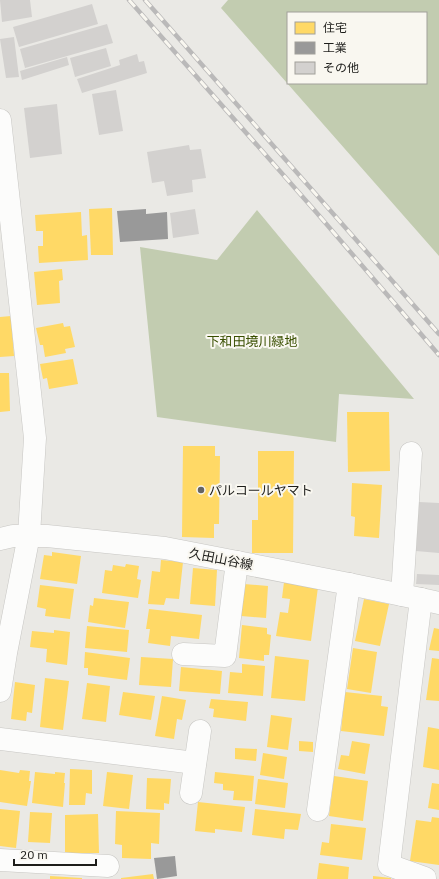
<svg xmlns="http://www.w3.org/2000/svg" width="439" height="879" viewBox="0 0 439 879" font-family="'IBM Plex Sans','Noto Sans JP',sans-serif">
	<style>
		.forest { fill: #c2ccb0; fill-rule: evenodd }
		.homes { fill: #ffd966 }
		.industry { fill: #999 }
		.building { fill: #d3d1cf }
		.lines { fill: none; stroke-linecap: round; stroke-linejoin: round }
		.minor-casing { stroke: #c7c6c3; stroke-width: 23 }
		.minor { stroke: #fcfcfb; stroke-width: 22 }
		.rail-casing { stroke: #bab9b9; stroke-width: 4.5 }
		.rail { stroke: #f9f7f0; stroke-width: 3; stroke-dasharray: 9; stroke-linecap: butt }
		.poi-dot { fill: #656461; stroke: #f9f7f0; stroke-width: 1.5 }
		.labels { text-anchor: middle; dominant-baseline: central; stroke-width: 4; stroke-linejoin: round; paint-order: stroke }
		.park-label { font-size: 13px; fill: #394f00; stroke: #f9f7f0 }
		.poi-label { font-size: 13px; fill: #1d1d1a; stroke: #f9f7f0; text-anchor: start }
		.street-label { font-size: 13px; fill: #1d1d1a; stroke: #f9f7f0 }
	</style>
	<rect width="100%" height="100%" fill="#eae9e5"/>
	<g class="forest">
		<path d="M 228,0 L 439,0 L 439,256 L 221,8 ZM 288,13 L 426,13 L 426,83 L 288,83 Z"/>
		<path d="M 257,210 L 414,399 L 339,394 L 336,442 L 157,417 L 140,247 L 217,260 Z"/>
	</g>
	<g class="homes">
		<path d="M 112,208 L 113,255 L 91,255 L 89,209 Z"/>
		<path d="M 81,212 L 82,236 L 87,235 L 88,260 L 39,263 L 38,246 L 43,246 L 43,231 L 36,231 L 35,215 Z"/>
		<path d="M 62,269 L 63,280 L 59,281 L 60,303 L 37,305 L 34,272 Z"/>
		<path d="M 11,316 L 14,356 L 0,357 L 0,317 Z"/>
		<path d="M 63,323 L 64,327 L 70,326 L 75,347 L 65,349 L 66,353 L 45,357 L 43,345 L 40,345 L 36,328 Z"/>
		<path d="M 73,359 L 78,384 L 49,389 L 47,378 L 43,379 L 40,364 Z"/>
		<path d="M 0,373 L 9,373 L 10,411 L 0,412 Z"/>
		<path d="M 347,412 L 389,412 L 390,471 L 348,472 Z"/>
		<path d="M 183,446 L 215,446 L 215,456 L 220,456 L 219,524 L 214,524 L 214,538 L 182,537 Z"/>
		<path d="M 258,451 L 294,451 L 293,553 L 252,553 L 252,520 L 258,520 Z"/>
		<path d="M 352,483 L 382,485 L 379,538 L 354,536 L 355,517 L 351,516 Z"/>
		<path d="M 52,552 L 81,556 L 77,584 L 40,579 L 44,555 L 52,556 Z"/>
		<path d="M 161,560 L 183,562 L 179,599 L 166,598 L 164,605 L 148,604 L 152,571 L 160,572 Z"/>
		<path d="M 126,564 L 139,566 L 137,579 L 141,580 L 138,598 L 102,593 L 105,570 L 112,571 L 113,565 L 125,567 Z"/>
		<path d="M 193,568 L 217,570 L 215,606 L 190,604 Z"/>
		<path d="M 284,582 L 318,587 L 311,641 L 276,636 L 280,612 L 288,613 L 290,599 L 282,598 Z"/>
		<path d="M 244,584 L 268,586 L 266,618 L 241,616 Z"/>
		<path d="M 40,585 L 74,589 L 70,619 L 45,616 L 46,609 L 37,607 Z"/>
		<path d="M 94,598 L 129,602 L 125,628 L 88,622 L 90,605 L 93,606 Z"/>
		<path d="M 364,599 L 389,604 L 380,646 L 355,641 Z"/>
		<path d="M 149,609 L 202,615 L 199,639 L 171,636 L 170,646 L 148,643 L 150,629 L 146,629 Z"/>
		<path d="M 242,625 L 267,628 L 267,634 L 271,635 L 269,655 L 264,655 L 264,661 L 239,658 Z"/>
		<path d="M 87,626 L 129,630 L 127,652 L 85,648 Z"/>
		<path d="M 434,628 L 439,629 L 439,651 L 429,650 Z"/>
		<path d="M 54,630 L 70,632 L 67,665 L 46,662 L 47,649 L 30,647 L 32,631 L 54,633 Z"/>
		<path d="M 353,648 L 377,652 L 371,693 L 347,689 Z"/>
		<path d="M 85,652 L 130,658 L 127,680 L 88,675 L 88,668 L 84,668 Z"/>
		<path d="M 275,656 L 309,660 L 305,701 L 271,698 Z"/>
		<path d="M 141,657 L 173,659 L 171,687 L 139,685 Z"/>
		<path d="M 432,658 L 439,659 L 439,701 L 426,700 Z"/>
		<path d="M 242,664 L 265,666 L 263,696 L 228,693 L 230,672 L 242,673 Z"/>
		<path d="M 181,667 L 222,671 L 220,694 L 179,691 Z"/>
		<path d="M 45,678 L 69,681 L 63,730 L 40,727 Z"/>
		<path d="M 15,682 L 35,685 L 32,713 L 27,712 L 26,721 L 11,719 Z"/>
		<path d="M 87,683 L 110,686 L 106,722 L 82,719 Z"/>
		<path d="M 123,692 L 155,696 L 151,720 L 119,715 Z"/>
		<path d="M 345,692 L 382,696 L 381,706 L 388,707 L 384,736 L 341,731 Z"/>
		<path d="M 162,696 L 186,700 L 182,720 L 177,719 L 174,739 L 155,736 Z"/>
		<path d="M 211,699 L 248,702 L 246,721 L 213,717 L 214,709 L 209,708 Z"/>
		<path d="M 271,715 L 292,718 L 288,750 L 267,747 Z"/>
		<path d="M 428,727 L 439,729 L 439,770 L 423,767 Z"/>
		<path d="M 299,741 L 313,742 L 313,752 L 299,751 Z"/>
		<path d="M 352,741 L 370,744 L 365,774 L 338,769 L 341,755 L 349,756 Z"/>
		<path d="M 235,748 L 257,749 L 256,761 L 235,759 Z"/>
		<path d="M 263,753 L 287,757 L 284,779 L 260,775 Z"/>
		<path d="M 70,769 L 92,770 L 92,794 L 86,793 L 85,805 L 69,805 Z"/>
		<path d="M 0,770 L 19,773 L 20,770 L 30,771 L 29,781 L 31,781 L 27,806 L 0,802 Z"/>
		<path d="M 35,772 L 55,774 L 55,772 L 65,773 L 64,783 L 65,783 L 63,807 L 32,803 Z"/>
		<path d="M 107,772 L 133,775 L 129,809 L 103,806 Z"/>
		<path d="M 215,772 L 254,776 L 252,801 L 233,800 L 234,791 L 223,790 L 223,784 L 214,783 Z"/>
		<path d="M 334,776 L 368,781 L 363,821 L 329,816 Z"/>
		<path d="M 147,778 L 171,779 L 169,804 L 164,803 L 164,810 L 146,809 Z"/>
		<path d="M 258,779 L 288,783 L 285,808 L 255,804 Z"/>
		<path d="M 432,783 L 439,784 L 439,810 L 428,808 Z"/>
		<path d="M 198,802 L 245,807 L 242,832 L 215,829 L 215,833 L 195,831 Z"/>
		<path d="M 0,809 L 20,811 L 16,848 L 0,846 Z"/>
		<path d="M 255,809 L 301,814 L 298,830 L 285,829 L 284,839 L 252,835 Z"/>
		<path d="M 116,811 L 160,813 L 159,844 L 151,843 L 151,859 L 122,858 L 122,845 L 115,844 Z"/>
		<path d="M 30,812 L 52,813 L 50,843 L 28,842 Z"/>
		<path d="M 98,814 L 99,853 L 65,853 L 65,815 Z"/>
		<path d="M 432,817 L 439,818 L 439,865 L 410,861 L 416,820 L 431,822 Z"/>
		<path d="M 331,824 L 366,828 L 362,860 L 320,855 L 322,842 L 329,843 Z"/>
		<path d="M 319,863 L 349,867 L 348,879 L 317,879 Z"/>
		<path d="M 153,874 L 154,879 L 121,879 L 121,878 Z"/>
		<path d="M 50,876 L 82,878 L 82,879 L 50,879 Z"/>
		<path d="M 373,876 L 391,878 L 391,879 L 373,879 Z"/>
	</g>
	<g class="industry">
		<path d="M 146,209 L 146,214 L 167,212 L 168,239 L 120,242 L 117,211 Z"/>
		<path d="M 175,856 L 177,876 L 157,879 L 154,858 Z"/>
	</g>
	<g class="building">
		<path d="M 0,0 L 30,0 L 32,17 L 2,22 Z"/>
		<path d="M 92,4 L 98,24 L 19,47 L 13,27 Z"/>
		<path d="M 107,24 L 113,43 L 25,68 L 20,49 Z"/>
		<path d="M 14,37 L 19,77 L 6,78 L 0,39 Z"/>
		<path d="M 106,48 L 111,66 L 75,77 L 70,58 Z"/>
		<path d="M 137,54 L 139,62 L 144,61 L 147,73 L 82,93 L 77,79 L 120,65 L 119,60 Z"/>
		<path d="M 67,57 L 69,65 L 22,80 L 20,71 Z"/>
		<path d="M 116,90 L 123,131 L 99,135 L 92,94 Z"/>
		<path d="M 57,104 L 62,154 L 30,158 L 24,108 Z"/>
		<path d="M 189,145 L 190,150 L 201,149 L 206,178 L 192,180 L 193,192 L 167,196 L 164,181 L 152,183 L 147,152 Z"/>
		<path d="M 195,209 L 199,234 L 173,238 L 170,213 Z"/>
		<path d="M 419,502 L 439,503 L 439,553 L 416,551 Z"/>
		<path d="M 417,574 L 439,575 L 439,585 L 416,584 Z"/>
	</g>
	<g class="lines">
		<g class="minor-casing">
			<g id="minor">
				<path d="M 0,120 L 35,438 L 29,535 L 6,653 L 0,691"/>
				<path d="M 0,539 L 13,536 L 47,536 L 165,548 L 349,584 L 421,599 L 439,603"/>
				<path d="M 402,595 L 411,453"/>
				<path d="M 421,599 L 389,865 L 425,878 L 425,879"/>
				<path d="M 183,654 L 225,656 L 237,562"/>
				<path d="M 0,739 L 195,763"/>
				<path d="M 191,793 L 200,731"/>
				<path d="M 318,810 L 349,584"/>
				<path d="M 0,860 L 108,866"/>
			</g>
		</g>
		<use href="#minor" class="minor"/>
		<g class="rail-casing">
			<g id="rail">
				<path d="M 129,0 L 316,212 L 439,355"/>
				<path d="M 145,0 L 439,334"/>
			</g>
		</g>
		<use href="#rail" class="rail"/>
	</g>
	<circle class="poi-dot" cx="201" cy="490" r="4"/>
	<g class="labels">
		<g class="park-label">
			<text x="252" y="341">下和田境川緑地</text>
		</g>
		<g class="poi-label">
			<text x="209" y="490">パルコールヤマト</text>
		</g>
		<g class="street-label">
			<text transform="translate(221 559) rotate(11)">久田山谷線</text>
		</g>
	</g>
	<rect x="287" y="12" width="140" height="72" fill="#f9f7f0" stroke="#a1a09a"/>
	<rect x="295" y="22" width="20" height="12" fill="#ffd966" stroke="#a1a09a"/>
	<text x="323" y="32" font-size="12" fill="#1d1d1a">住宅</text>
	<rect x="295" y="42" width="20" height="12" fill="#999999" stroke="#a1a09a"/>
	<text x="323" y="52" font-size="12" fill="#1d1d1a">工業</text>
	<rect x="295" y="62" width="20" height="12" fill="#d3d1cf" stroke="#a1a09a"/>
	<text x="323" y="72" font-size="12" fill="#1d1d1a">その他</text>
	<path d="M14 859v6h82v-6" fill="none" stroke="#1d1d1a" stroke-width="2"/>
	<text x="20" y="859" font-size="12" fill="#1d1d1a" stroke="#f9f7f0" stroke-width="3" paint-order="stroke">20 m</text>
</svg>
